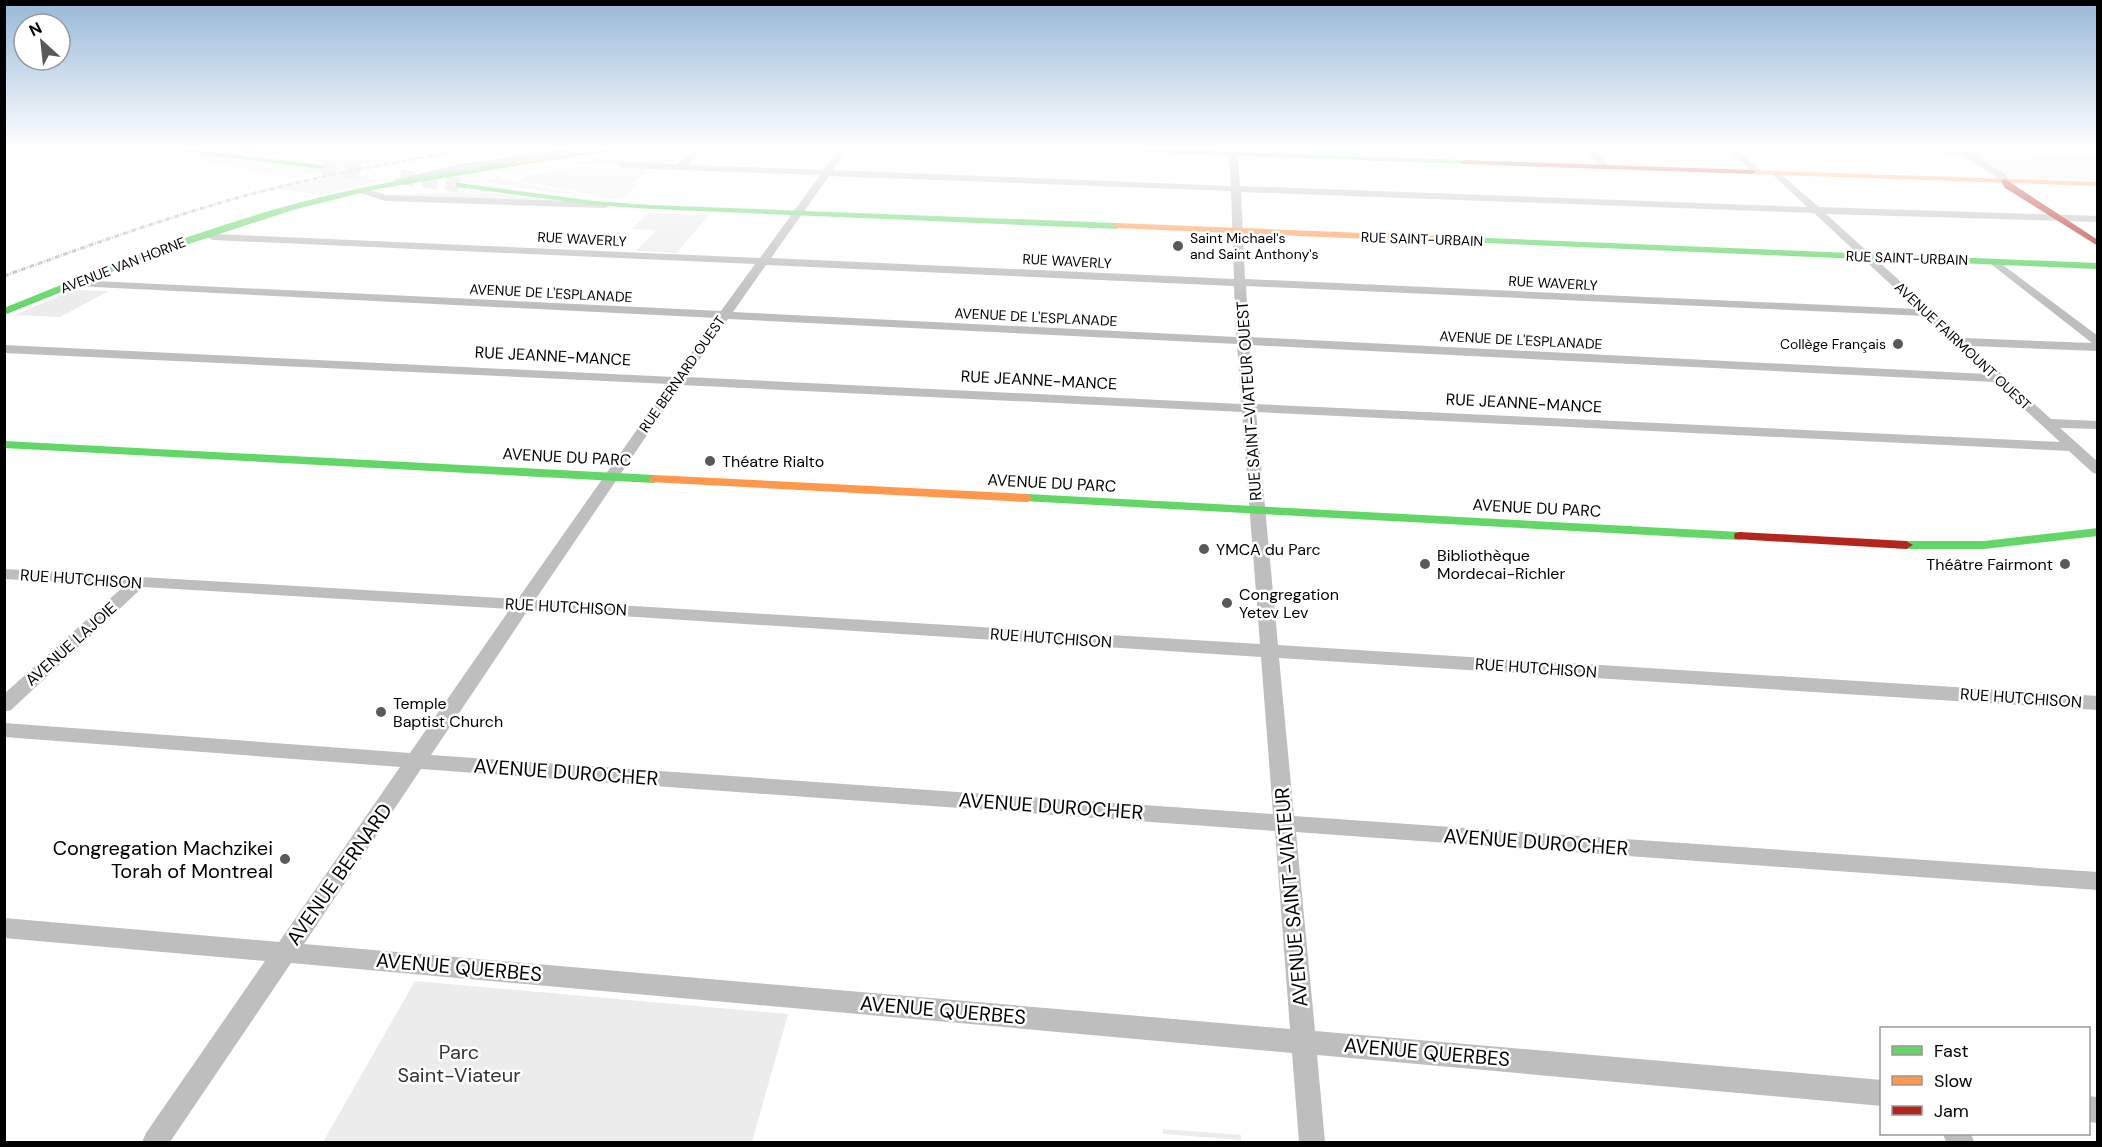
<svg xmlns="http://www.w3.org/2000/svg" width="2102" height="1147" viewBox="0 0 2102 1147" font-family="'DM Sans',sans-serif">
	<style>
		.green { fill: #ececec }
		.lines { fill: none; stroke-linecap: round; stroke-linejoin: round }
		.secondary-tunnel { stroke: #d9d9d9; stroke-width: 15; stroke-dasharray: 15 8; stroke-linecap: butt }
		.street { fill: #bebebe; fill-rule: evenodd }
		.fast { fill: #63d668; fill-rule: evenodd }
		.slow { fill: #ff974d; fill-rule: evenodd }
		.jam { fill: #b3261e; fill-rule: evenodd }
		.rail { stroke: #bebebe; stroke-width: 3; stroke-dasharray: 5 1.5 1 1.5; stroke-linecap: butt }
		.poi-dot { fill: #595959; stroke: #fff; stroke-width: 2 }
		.labels { text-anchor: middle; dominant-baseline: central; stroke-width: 5; stroke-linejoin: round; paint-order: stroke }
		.far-poi-label { font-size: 14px; fill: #000; stroke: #fff; text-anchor: start }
		.far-street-label { font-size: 14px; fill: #000; stroke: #fff }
		.street-label { font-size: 16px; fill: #000; stroke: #fff }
		.poi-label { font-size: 16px; fill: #000; stroke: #fff; text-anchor: start }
		.near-street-label { font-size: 20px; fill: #000; stroke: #fff }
		.near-poi-label { font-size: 20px; fill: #000; stroke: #fff; text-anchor: end }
		.near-park-label { font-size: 20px; fill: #333; stroke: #fff }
	</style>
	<rect width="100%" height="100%" fill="#fff"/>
	<g class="green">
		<path d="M 383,147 L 465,147 L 412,155 L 291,178 L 200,160 L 180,160 L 194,154 L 305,169 L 337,164 L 293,158 C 321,143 355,159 383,147 Z"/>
		<path d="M 672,147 L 690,147 L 674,161 L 660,164 L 572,164 L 427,185 Z"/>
		<path d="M 1971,153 L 2097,157 L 2097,180 L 2010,176 Z"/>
		<path d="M 574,168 L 583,167 L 647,170 L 631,184 L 637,185 L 621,200 L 521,181 L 527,175 Z"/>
		<path d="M 346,174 L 387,180 L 320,195 L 279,189 Z"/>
		<path d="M 499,176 L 501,179 L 597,198 L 479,182 Z"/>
		<path d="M 475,191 L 571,203 L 388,195 Z"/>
		<path d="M 648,213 L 709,215 L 676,253 L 636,251 L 656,230 L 632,229 Z"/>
		<path d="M 73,290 L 109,291 L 60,317 L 14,315 Z"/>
		<path d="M 415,981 L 788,1014 L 752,1142 L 323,1142 Z"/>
		<path d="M 1163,1129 L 1241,1135 L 1241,1140 L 1163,1134 Z"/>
	</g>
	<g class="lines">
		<g class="secondary-tunnel">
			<path d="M 322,167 L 368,173"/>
			<path d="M 400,177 L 459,185"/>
		</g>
		<g class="street">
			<path d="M 201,147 L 300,147 L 276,153 L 205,150 Z"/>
			<path d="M 583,147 L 604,147 L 600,150 L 461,170 L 398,183 L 393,180 L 461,164 Z"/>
			<path d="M 696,147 L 705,147 L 688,165 L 824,170 L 841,147 L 849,147 L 833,170 L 1231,186 L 1229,159 L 1219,147 L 1228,147 L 1238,158 L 1240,186 L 1807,207 L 1773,175 L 1773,171 L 1776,170 L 1819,207 L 2098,216 L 2098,222 L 1826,214 L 1963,338 L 2092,343 L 1991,264 L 1991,260 L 1995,259 L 2098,336 L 2098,351 L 1971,346 L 2051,419 L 2098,421 L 2098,429 L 2060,428 L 2098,462 L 2098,474 L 2093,473 L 2069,451 L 1256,412 L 1278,645 L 2098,696 L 2098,710 L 1279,658 L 1294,816 L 2098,872 L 2098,890 L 1296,832 L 1315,1031 L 1882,1080 L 1882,1106 L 1317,1055 L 1325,1142 L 1299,1142 L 1292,1053 L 291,963 L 170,1142 L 142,1142 L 146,1133 L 265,961 L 4,938 L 4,918 L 279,942 L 400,767 L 4,737 L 4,723 L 410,753 L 510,609 L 143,587 L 11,710 L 4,712 L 4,694 L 124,586 L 4,579 L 4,569 L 518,599 L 669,384 L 4,353 L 4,345 L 674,377 L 716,318 L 75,286 L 69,283 L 75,280 L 721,311 L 755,264 L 213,240 L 201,234 L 206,231 L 215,234 L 760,258 L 820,175 L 623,168 L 618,165 L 623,162 L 677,164 ZM 829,176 L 1231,191 L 1234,279 L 771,258 ZM 1241,192 L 1814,213 L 1917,309 L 1245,279 ZM 766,265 L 1234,286 L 1236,337 L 733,312 ZM 1246,286 L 1925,316 L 1986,374 L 1249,337 ZM 728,319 L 1237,344 L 1241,404 L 687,377 ZM 1249,345 L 1995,382 L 2060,442 L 1255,404 ZM 681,385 L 1242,412 L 1260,644 L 535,600 ZM 528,610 L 1261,657 L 1273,814 L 431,755 ZM 421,769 L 1275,831 L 1290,1029 L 304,944 Z"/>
			<path d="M 1584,147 L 1593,147 L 1609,167 L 1607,169 L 1601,169 Z"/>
			<path d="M 1725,147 L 1734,147 L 1760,170 L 1760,174 L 1754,174 Z"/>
			<path d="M 1834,147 L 1962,147 L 2005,174 L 2010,181 L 2002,183 L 1998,178 L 1960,154 L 1838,150 Z"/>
			<path d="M 363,188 L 386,195 L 606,202 L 611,205 L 606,208 L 385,201 L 360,193 L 358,191 Z"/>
			<path d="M 2088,1096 L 2098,1097 L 2098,1123 L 2088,1122 Z"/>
			<path d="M 1943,1134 L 1971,1134 L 1974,1142 L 1946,1142 Z"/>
		</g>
		<g class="fast">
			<path d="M 152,147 L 173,147 L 322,165 L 326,167 L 322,169 L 156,149 Z"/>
			<path d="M 639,147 L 658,147 L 617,154 L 613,152 Z"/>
			<path d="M 1047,147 L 1107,147 L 1465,160 L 1469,162 L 1465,164 L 1051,149 Z"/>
			<path d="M 513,162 L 516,162 L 516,166 L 373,190 L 293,210 L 149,257 L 4,315 L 4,308 C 106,266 210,225 317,198 C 381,182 447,172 513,162 Z"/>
			<path d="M 459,183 L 594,201 L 651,205 L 1117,223 L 1121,226 L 1117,229 L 651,209 L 594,205 L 456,187 L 456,183 Z"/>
			<path d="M 1439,236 L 2098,263 L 2098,269 L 1436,241 L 1435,239 Z"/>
			<path d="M 4,441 L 654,475 L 660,479 L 654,483 L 4,448 Z"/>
			<path d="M 1027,494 L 1740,532 L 1746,536 L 1740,540 L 1023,501 L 1021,498 L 1023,495 Z"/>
			<path d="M 2098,528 L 2098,536 L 1984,549 L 1906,549 L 1899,545 L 1906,541 L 1984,541 Z"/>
		</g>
		<g class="slow">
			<path d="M 619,147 L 637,147 L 513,166 L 509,164 Z"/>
			<path d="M 1749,170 L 2098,182 L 2098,186 L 1752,174 L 1749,174 Z"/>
			<path d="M 1117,223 L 1439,236 L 1443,239 L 1439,242 L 1114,228 L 1114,224 Z"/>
			<path d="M 654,475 L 1027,494 L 1033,498 L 1027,502 L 650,482 L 648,479 Z"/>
		</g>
		<g class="jam">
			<path d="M 1465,160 L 1752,170 L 1756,172 L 1752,174 L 1462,164 L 1461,162 Z"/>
			<path d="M 2005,179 L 2098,240 L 2098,246 L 2005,188 L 2001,181 Z"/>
			<path d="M 1740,532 L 1906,541 L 1913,545 L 1906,549 L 1735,539 L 1734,536 L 1735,533 Z"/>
		</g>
		<path class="rail" d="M 4,276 C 87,246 170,216 255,193 C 332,173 410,159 488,147"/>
	</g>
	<linearGradient id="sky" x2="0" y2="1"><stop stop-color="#97b8d8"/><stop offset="0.48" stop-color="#fff"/><stop offset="1" stop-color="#fff" stop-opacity="0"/></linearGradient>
	<rect width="2102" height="307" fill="url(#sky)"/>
	<g class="poi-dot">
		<circle cx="1178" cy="246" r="6"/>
		<circle cx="1898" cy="344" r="6"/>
		<circle cx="710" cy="461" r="6"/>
		<circle cx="1204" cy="549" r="6"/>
		<circle cx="1425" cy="564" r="6"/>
		<circle cx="2065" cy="564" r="6"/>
		<circle cx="1227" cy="603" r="6"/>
		<circle cx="381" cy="712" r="6"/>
		<circle cx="285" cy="859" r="6"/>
	</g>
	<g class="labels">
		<g class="far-poi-label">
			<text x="1190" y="238">Saint Michael's<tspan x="1190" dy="16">and Saint Anthony's</tspan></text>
			<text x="1886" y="344" text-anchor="end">Collège Français</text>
		</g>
		<g class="far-street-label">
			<text transform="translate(582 239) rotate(3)">RUE WAVERLY</text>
			<text transform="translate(1422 239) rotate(2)">RUE SAINT-URBAIN</text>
			<text transform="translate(1907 258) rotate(2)">RUE SAINT-URBAIN</text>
			<text transform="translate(1067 261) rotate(3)">RUE WAVERLY</text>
			<text transform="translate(123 265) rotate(-21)">AVENUE VAN HORNE</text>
			<text transform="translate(1553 283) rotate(3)">RUE WAVERLY</text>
			<text transform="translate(551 293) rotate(3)">AVENUE DE L'ESPLANADE</text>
			<text transform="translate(1036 317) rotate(3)">AVENUE DE L'ESPLANADE</text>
			<text transform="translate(1521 340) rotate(3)">AVENUE DE L'ESPLANADE</text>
			<text transform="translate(1963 346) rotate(43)">AVENUE FAIRMOUNT OUEST</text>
			<text transform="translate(682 374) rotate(-55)">RUE BERNARD OUEST</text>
		</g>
		<g class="street-label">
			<text transform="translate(553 356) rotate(3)">RUE JEANNE-MANCE</text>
			<text transform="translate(1039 380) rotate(3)">RUE JEANNE-MANCE</text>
			<text transform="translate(1249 401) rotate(-94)">RUE SAINT-VIATEUR OUEST</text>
			<text transform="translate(1524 403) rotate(3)">RUE JEANNE-MANCE</text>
			<text transform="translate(567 457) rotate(3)">AVENUE DU PARC</text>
			<text transform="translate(1052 483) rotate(3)">AVENUE DU PARC</text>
			<text transform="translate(1537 508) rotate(3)">AVENUE DU PARC</text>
			<text transform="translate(81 579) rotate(4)">RUE HUTCHISON</text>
			<text transform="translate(566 607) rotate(3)">RUE HUTCHISON</text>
			<text transform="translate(1051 638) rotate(4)">RUE HUTCHISON</text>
			<text transform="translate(71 644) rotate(-42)">AVENUE LAJOIE</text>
			<text transform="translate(1536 668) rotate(4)">RUE HUTCHISON</text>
			<text transform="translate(2021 698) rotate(4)">RUE HUTCHISON</text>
		</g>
		<g class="poi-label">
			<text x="722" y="461">Théatre Rialto</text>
			<text x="1216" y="549">YMCA du Parc</text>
			<text x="1437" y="555">Bibliothèque<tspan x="1437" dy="18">Mordecai-Richler</tspan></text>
			<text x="2053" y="564" text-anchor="end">Théâtre Fairmont</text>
			<text x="1239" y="594">Congregation<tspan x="1239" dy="18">Yetev Lev</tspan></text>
			<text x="393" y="703">Temple<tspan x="393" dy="18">Baptist Church</tspan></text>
		</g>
		<g class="near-street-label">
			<text transform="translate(566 772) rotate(4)">AVENUE DUROCHER</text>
			<text transform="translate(1051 806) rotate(4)">AVENUE DUROCHER</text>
			<text transform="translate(1536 842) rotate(4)">AVENUE DUROCHER</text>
			<text transform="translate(339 874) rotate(-55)">AVENUE BERNARD</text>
			<text transform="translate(1291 897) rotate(-95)">AVENUE SAINT-VIATEUR</text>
			<text transform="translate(459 967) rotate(5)">AVENUE QUERBES</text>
			<text transform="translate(943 1010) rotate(5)">AVENUE QUERBES</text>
			<text transform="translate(1427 1052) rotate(5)">AVENUE QUERBES</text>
		</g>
		<g class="near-poi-label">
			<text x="273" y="848">Congregation Machzikei<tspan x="273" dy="23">Torah of Montreal</tspan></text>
		</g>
		<g class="near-park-label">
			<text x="459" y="1052">Parc<tspan x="459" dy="23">Saint-Viateur</tspan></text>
		</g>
	</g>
	<rect width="2102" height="1147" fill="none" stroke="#000000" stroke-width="12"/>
	<rect x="1880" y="1027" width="210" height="108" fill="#ffffff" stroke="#999999" stroke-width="1.5"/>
	<rect x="1892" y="1046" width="30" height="9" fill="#63d668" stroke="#999999" stroke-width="1.5"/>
	<text x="1934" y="1057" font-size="18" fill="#000000">Fast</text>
	<rect x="1892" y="1076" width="30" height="9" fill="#ff974d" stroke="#999999" stroke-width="1.5"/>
	<text x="1934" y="1087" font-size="18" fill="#000000">Slow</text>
	<rect x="1892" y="1106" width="30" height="9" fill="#b3261e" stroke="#999999" stroke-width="1.5"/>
	<text x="1934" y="1117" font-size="18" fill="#000000">Jam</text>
	<g transform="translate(42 42) rotate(333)"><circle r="28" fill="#ffffff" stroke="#999999" stroke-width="1.5"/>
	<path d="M0-4.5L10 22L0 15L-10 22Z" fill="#595959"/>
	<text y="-9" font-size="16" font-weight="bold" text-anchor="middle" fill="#000000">N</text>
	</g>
</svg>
